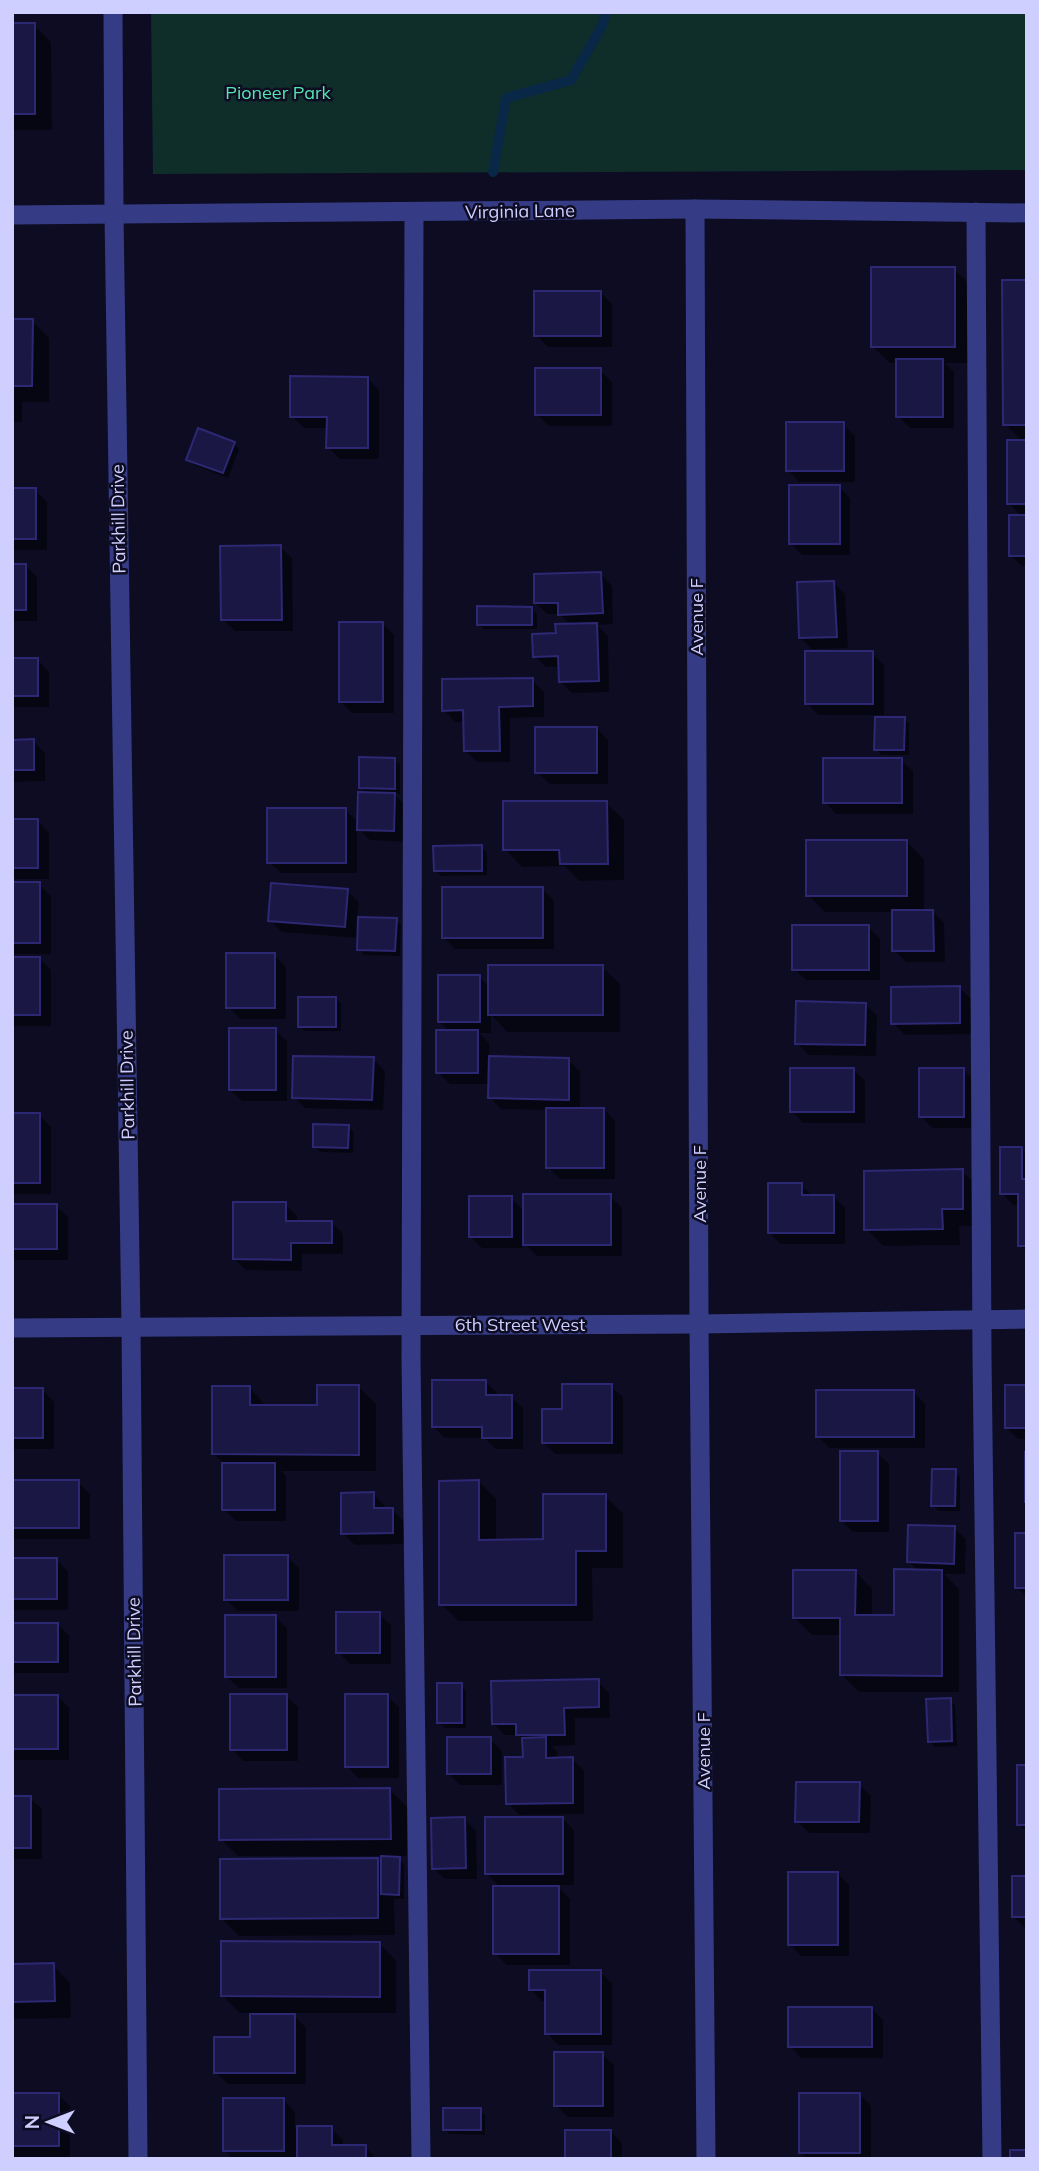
<svg xmlns="http://www.w3.org/2000/svg" width="1039" height="2171" viewBox="0 0 1039 2171" font-family="Mulish,sans-serif">
	<style>
		.green { fill: #0f2e29 }
		.shadow { fill: #0007 }
		.lines { fill: none; stroke-linecap: round; stroke-linejoin: round }
		.stream { stroke: #092746; stroke-width: 10 }
		.building { fill: #1b1745; stroke: #2d2873; stroke-width: 2 }
		.service { stroke: #353c85; stroke-width: 19 }
		.minor { stroke: #353c85; stroke-width: 19 }
		.tertiary { stroke: #353c85; stroke-width: 19 }
		.labels { text-anchor: middle; dominant-baseline: central; stroke-width: 5; stroke-linejoin: round; paint-order: stroke }
		.park-label { font-size: 18px; fill: #54e6ae; stroke: #0d0c23 }
		.street-label { font-size: 18px; fill: #cfcfff; stroke: #0d0c23 }
	</style>
	<rect width="100%" height="100%" fill="#0d0c23"/>
	<path class="green" d="M 151,12 L 1027,12 L 1027,170 L 153,174 Z"/>
	<g class="shadow">
		<path d="M 12,25 L 34,25 L 51,42 L 52,130 L 12,130 Z"/>
		<path d="M 954,269 L 971,286 L 971,363 L 945,363 L 954,372 L 954,428 L 910,428 L 898,416 L 898,363 L 890,363 L 872,346 Z"/>
		<path d="M 1027,282 L 1027,566 L 1022,566 L 1010,555 L 1023,517 L 1009,504 L 1022,441 L 1005,424 Z"/>
		<path d="M 600,292 L 612,304 L 612,347 L 548,347 L 536,335 Z"/>
		<path d="M 12,321 L 32,321 L 49,338 L 49,402 L 22,402 L 22,422 L 12,422 Z"/>
		<path d="M 600,370 L 612,382 L 612,426 L 549,426 L 537,414 Z"/>
		<path d="M 368,379 L 379,390 L 379,459 L 340,459 L 328,447 L 329,428 L 304,428 L 292,416 Z"/>
		<path d="M 843,424 L 855,436 L 855,482 L 799,482 L 788,470 Z"/>
		<path d="M 234,443 L 239,449 L 228,478 L 194,465 L 188,459 Z"/>
		<path d="M 839,487 L 850,498 L 850,555 L 802,555 L 791,544 Z"/>
		<path d="M 12,490 L 35,490 L 47,502 L 47,550 L 12,550 Z"/>
		<path d="M 280,547 L 292,558 L 293,631 L 235,631 L 223,620 Z"/>
		<path d="M 12,565 L 25,565 L 37,577 L 37,621 L 12,621 Z"/>
		<path d="M 601,574 L 612,586 L 613,624 L 597,625 L 608,636 L 609,692 L 572,693 L 561,682 L 560,667 L 546,667 L 535,656 L 571,625 L 560,614 L 547,614 L 536,603 Z"/>
		<path d="M 834,583 L 845,594 L 848,648 L 812,649 L 800,638 Z"/>
		<path d="M 532,608 L 537,614 L 537,629 L 484,629 L 478,624 Z"/>
		<path d="M 383,624 L 394,635 L 394,713 L 352,713 L 340,701 Z"/>
		<path d="M 872,653 L 884,665 L 884,715 L 818,715 L 807,703 Z"/>
		<path d="M 12,660 L 38,660 L 49,672 L 49,707 L 12,707 Z"/>
		<path d="M 532,680 L 544,692 L 544,717 L 510,718 L 510,762 L 477,762 L 466,751 L 465,722 L 455,722 L 444,710 Z"/>
		<path d="M 904,719 L 909,724 L 909,755 L 881,755 L 876,749 Z"/>
		<path d="M 597,728 L 608,740 L 608,784 L 549,784 L 537,772 Z"/>
		<path d="M 33,741 L 45,753 L 45,781 L 12,782 L 12,742 Z"/>
		<path d="M 395,760 L 400,765 L 400,794 L 393,793 L 406,806 L 405,842 L 370,840 L 357,827 L 357,873 L 281,873 L 269,862 L 345,810 L 359,823 L 367,794 L 360,787 Z"/>
		<path d="M 901,760 L 913,771 L 913,814 L 836,814 L 825,802 Z"/>
		<path d="M 606,803 L 624,820 L 624,880 L 579,881 L 565,866 L 522,867 L 505,849 Z"/>
		<path d="M 12,821 L 38,821 L 49,833 L 49,879 L 12,879 Z"/>
		<path d="M 907,842 L 924,859 L 924,912 L 933,912 L 944,923 L 945,962 L 906,962 L 894,950 L 894,912 L 825,912 L 808,895 Z"/>
		<path d="M 481,847 L 487,852 L 487,875 L 441,876 L 436,871 Z"/>
		<path d="M 12,884 L 39,884 L 51,896 L 51,954 L 12,954 Z"/>
		<path d="M 542,889 L 554,901 L 554,949 L 455,949 L 443,937 Z"/>
		<path d="M 347,891 L 359,902 L 357,919 L 396,920 L 401,925 L 400,956 L 364,955 L 359,949 L 359,938 L 282,932 L 270,920 Z"/>
		<path d="M 868,927 L 880,939 L 880,980 L 806,980 L 794,969 Z"/>
		<path d="M 274,955 L 286,967 L 286,1019 L 240,1019 L 228,1007 Z"/>
		<path d="M 12,958 L 39,958 L 51,970 L 51,1026 L 12,1026 Z"/>
		<path d="M 602,967 L 620,984 L 620,1032 L 507,1032 L 491,1015 L 491,1033 L 479,1033 L 489,1043 L 489,1058 L 568,1060 L 580,1071 L 580,1109 L 604,1109 L 615,1121 L 615,1179 L 560,1179 L 548,1167 L 548,1110 L 501,1109 L 490,1097 L 490,1084 L 450,1084 L 438,1072 L 450,1032 L 440,1022 L 479,977 L 490,987 Z"/>
		<path d="M 959,987 L 971,999 L 971,1034 L 905,1035 L 893,1023 Z"/>
		<path d="M 336,998 L 341,1004 L 341,1031 L 305,1031 L 300,1026 Z"/>
		<path d="M 865,1004 L 877,1016 L 876,1056 L 809,1055 L 797,1043 Z"/>
		<path d="M 275,1030 L 287,1041 L 287,1101 L 242,1101 L 230,1090 Z"/>
		<path d="M 373,1059 L 385,1071 L 383,1110 L 305,1108 L 294,1097 Z"/>
		<path d="M 854,1070 L 865,1081 L 865,1123 L 803,1123 L 792,1111 Z"/>
		<path d="M 964,1070 L 975,1081 L 975,1128 L 933,1128 L 921,1117 Z"/>
		<path d="M 12,1115 L 39,1115 L 51,1127 L 51,1194 L 12,1194 Z"/>
		<path d="M 348,1127 L 354,1132 L 353,1153 L 320,1152 L 314,1146 Z"/>
		<path d="M 1022,1149 L 1027,1154 L 1027,1252 L 1020,1245 L 1020,1205 L 1013,1205 L 1002,1193 Z"/>
		<path d="M 962,1171 L 979,1188 L 980,1226 L 959,1226 L 960,1245 L 883,1246 L 866,1229 Z"/>
		<path d="M 801,1185 L 813,1197 L 834,1197 L 845,1208 L 845,1244 L 781,1244 L 769,1232 Z"/>
		<path d="M 610,1196 L 622,1208 L 622,1256 L 537,1256 L 523,1242 L 523,1248 L 482,1248 L 470,1236 L 511,1198 L 525,1212 Z"/>
		<path d="M 285,1204 L 297,1216 L 297,1222 L 331,1222 L 343,1234 L 343,1254 L 302,1254 L 302,1271 L 246,1270 L 234,1259 Z"/>
		<path d="M 12,1206 L 56,1206 L 68,1217 L 68,1260 L 12,1260 Z"/>
		<path d="M 485,1381 L 497,1393 L 497,1397 L 511,1397 L 523,1408 L 523,1449 L 496,1449 L 485,1438 L 445,1438 L 433,1426 Z"/>
		<path d="M 611,1386 L 623,1397 L 623,1454 L 555,1454 L 543,1442 L 564,1411 Z"/>
		<path d="M 249,1387 L 266,1406 L 318,1406 L 359,1387 L 376,1404 L 376,1471 L 281,1471 L 286,1476 L 286,1521 L 236,1521 L 224,1509 L 224,1464 L 214,1454 Z"/>
		<path d="M 1027,1387 L 1027,1439 L 1018,1439 L 1006,1428 Z"/>
		<path d="M 12,1390 L 43,1390 L 54,1402 L 54,1449 L 12,1449 Z"/>
		<path d="M 913,1392 L 925,1404 L 925,1448 L 829,1448 L 818,1436 Z"/>
		<path d="M 877,1453 L 889,1464 L 889,1532 L 853,1532 L 841,1520 Z"/>
		<path d="M 955,1471 L 960,1477 L 960,1511 L 938,1511 L 933,1505 Z"/>
		<path d="M 12,1482 L 78,1482 L 90,1494 L 90,1539 L 12,1539 Z"/>
		<path d="M 479,1482 L 496,1499 L 496,1541 L 544,1541 L 605,1496 L 623,1513 L 623,1568 L 592,1568 L 593,1621 L 458,1621 L 441,1604 Z"/>
		<path d="M 373,1494 L 385,1506 L 385,1510 L 392,1510 L 404,1521 L 404,1544 L 355,1545 L 343,1533 Z"/>
		<path d="M 954,1528 L 966,1539 L 965,1574 L 944,1574 L 959,1589 L 959,1692 L 859,1692 L 842,1675 L 842,1635 L 812,1635 L 795,1618 L 855,1571 L 872,1589 L 872,1616 L 896,1616 L 919,1571 L 909,1562 Z"/>
		<path d="M 1027,1535 L 1027,1597 L 1017,1587 Z"/>
		<path d="M 287,1556 L 299,1568 L 299,1611 L 237,1611 L 226,1599 Z"/>
		<path d="M 12,1560 L 56,1560 L 68,1571 L 68,1610 L 12,1610 Z"/>
		<path d="M 379,1614 L 391,1625 L 391,1664 L 350,1664 L 338,1652 Z"/>
		<path d="M 275,1617 L 287,1628 L 287,1688 L 239,1688 L 227,1677 Z"/>
		<path d="M 12,1624 L 58,1624 L 69,1636 L 69,1673 L 12,1673 Z"/>
		<path d="M 598,1681 L 609,1693 L 610,1718 L 575,1718 L 575,1745 L 552,1746 L 557,1751 L 557,1759 L 572,1759 L 584,1771 L 584,1814 L 519,1815 L 508,1803 L 524,1758 L 524,1741 L 518,1735 L 505,1735 L 493,1723 Z"/>
		<path d="M 461,1685 L 466,1691 L 466,1728 L 445,1728 L 439,1723 Z"/>
		<path d="M 12,1696 L 58,1696 L 69,1708 L 69,1760 L 12,1760 Z"/>
		<path d="M 286,1696 L 298,1707 L 298,1761 L 243,1761 L 232,1749 Z"/>
		<path d="M 387,1696 L 399,1707 L 399,1778 L 358,1778 L 347,1766 Z"/>
		<path d="M 950,1700 L 955,1705 L 957,1746 L 935,1747 L 929,1741 Z"/>
		<path d="M 490,1739 L 502,1751 L 502,1785 L 460,1785 L 448,1773 Z"/>
		<path d="M 1027,1767 L 1027,1832 L 1019,1825 Z"/>
		<path d="M 859,1784 L 871,1796 L 870,1833 L 809,1833 L 797,1821 Z"/>
		<path d="M 390,1790 L 407,1807 L 407,1856 L 396,1856 L 404,1864 L 404,1899 L 394,1899 L 395,1935 L 239,1936 L 222,1919 L 377,1860 L 382,1865 L 382,1856 L 238,1856 L 221,1839 Z"/>
		<path d="M 12,1798 L 30,1798 L 42,1809 L 42,1859 L 12,1859 Z"/>
		<path d="M 562,1818 L 574,1830 L 574,1885 L 556,1885 L 570,1899 L 570,1965 L 507,1965 L 495,1953 L 501,1888 L 486,1873 Z"/>
		<path d="M 464,1819 L 476,1831 L 477,1879 L 445,1879 L 433,1868 Z"/>
		<path d="M 838,1873 L 849,1885 L 849,1956 L 801,1956 L 790,1945 Z"/>
		<path d="M 1027,1878 L 1027,1928 L 1025,1928 L 1013,1916 Z"/>
		<path d="M 379,1943 L 396,1961 L 396,2013 L 292,2013 L 306,2028 L 306,2084 L 228,2084 L 216,2073 L 252,2038 L 252,2013 L 240,2013 L 223,1996 Z"/>
		<path d="M 12,1956 L 14,1966 L 53,1965 L 70,1983 L 71,2018 L 12,2019 Z"/>
		<path d="M 600,1972 L 612,1983 L 612,2045 L 558,2045 L 547,2033 L 547,2001 L 542,2001 L 531,1990 Z"/>
		<path d="M 871,2008 L 883,2020 L 883,2058 L 801,2058 L 790,2046 Z"/>
		<path d="M 602,2054 L 614,2065 L 614,2117 L 568,2117 L 556,2105 Z"/>
		<path d="M 12,2095 L 58,2095 L 70,2106 L 70,2157 L 12,2157 Z"/>
		<path d="M 860,2095 L 871,2106 L 871,2159 L 807,2159 L 800,2152 Z"/>
		<path d="M 284,2100 L 295,2112 L 295,2128 L 331,2128 L 343,2140 L 343,2147 L 365,2147 L 377,2159 L 233,2159 L 225,2151 Z"/>
		<path d="M 480,2110 L 485,2116 L 485,2135 L 450,2134 L 444,2129 Z"/>
		<path d="M 610,2131 L 622,2143 L 622,2159 L 567,2159 Z"/>
	</g>
	<g class="lines">
		<path class="stream" d="M 493,172 L 506,98 L 571,80 L 602,26 L 606,12"/>
	</g>
	<g class="building">
		<rect x="12" y="23" width="23" height="91"/>
		<rect x="871" y="267" width="84" height="80"/>
		<path d="M 1002,280 L 1027,280 L 1027,425 L 1003,425 Z"/>
		<rect x="534" y="291" width="67" height="45"/>
		<path d="M 12,319 L 33,319 L 32,386 L 12,386 Z"/>
		<rect x="896" y="359" width="47" height="58"/>
		<rect x="535" y="368" width="66" height="47"/>
		<path d="M 290,376 L 368,377 L 368,448 L 326,448 L 327,417 L 290,417 Z"/>
		<rect x="786" y="422" width="58" height="49"/>
		<path d="M 198,428 L 235,442 L 223,473 L 186,460 Z"/>
		<rect x="1007" y="440" width="20" height="64"/>
		<rect x="789" y="485" width="51" height="59"/>
		<rect x="12" y="488" width="24" height="51"/>
		<rect x="1009" y="515" width="18" height="41"/>
		<path d="M 281,545 L 282,620 L 221,620 L 220,546 Z"/>
		<rect x="12" y="564" width="14" height="46"/>
		<path d="M 601,572 L 603,613 L 558,615 L 558,603 L 534,603 L 534,574 Z"/>
		<path d="M 834,581 L 837,637 L 799,638 L 797,582 Z"/>
		<path d="M 477,606 L 532,607 L 532,625 L 477,625 Z"/>
		<rect x="339" y="622" width="44" height="80"/>
		<path d="M 597,623 L 599,681 L 559,682 L 558,656 L 533,657 L 532,634 L 556,633 L 555,624 Z"/>
		<rect x="805" y="651" width="68" height="53"/>
		<rect x="12" y="658" width="26" height="38"/>
		<path d="M 533,678 L 533,706 L 499,707 L 500,751 L 464,751 L 463,710 L 442,711 L 442,679 Z"/>
		<path d="M 875,717 L 905,717 L 904,750 L 874,750 Z"/>
		<rect x="535" y="727" width="62" height="46"/>
		<path d="M 34,739 L 34,770 L 12,770 L 12,740 Z"/>
		<path d="M 359,757 L 395,758 L 395,789 L 359,788 Z"/>
		<rect x="823" y="758" width="79" height="45"/>
		<path d="M 358,792 L 395,793 L 394,831 L 357,830 Z"/>
		<path d="M 503,801 L 607,801 L 608,864 L 560,864 L 559,850 L 503,850 Z"/>
		<rect x="267" y="808" width="79" height="55"/>
		<rect x="12" y="819" width="26" height="49"/>
		<rect x="806" y="840" width="101" height="56"/>
		<path d="M 482,845 L 482,871 L 434,871 L 433,846 Z"/>
		<rect x="12" y="882" width="28" height="61"/>
		<path d="M 271,883 L 348,889 L 345,927 L 268,921 Z"/>
		<rect x="442" y="887" width="101" height="51"/>
		<path d="M 892,910 L 933,910 L 934,951 L 892,951 Z"/>
		<path d="M 358,917 L 397,918 L 395,951 L 357,950 Z"/>
		<rect x="792" y="925" width="77" height="45"/>
		<rect x="226" y="953" width="49" height="55"/>
		<rect x="12" y="957" width="28" height="58"/>
		<rect x="488" y="965" width="115" height="50"/>
		<rect x="438" y="975" width="42" height="47"/>
		<path d="M 960,986 L 960,1023 L 891,1024 L 891,987 Z"/>
		<rect x="298" y="997" width="38" height="30"/>
		<path d="M 796,1001 L 866,1003 L 865,1045 L 795,1044 Z"/>
		<rect x="229" y="1028" width="47" height="62"/>
		<rect x="436" y="1030" width="42" height="43"/>
		<path d="M 293,1056 L 374,1057 L 372,1100 L 292,1098 Z"/>
		<path d="M 489,1056 L 569,1058 L 569,1100 L 488,1098 Z"/>
		<rect x="790" y="1068" width="64" height="44"/>
		<rect x="919" y="1068" width="45" height="49"/>
		<rect x="546" y="1108" width="58" height="60"/>
		<rect x="12" y="1113" width="28" height="70"/>
		<path d="M 313,1124 L 349,1125 L 348,1148 L 313,1147 Z"/>
		<path d="M 1000,1147 L 1022,1147 L 1022,1179 L 1027,1179 L 1027,1246 L 1018,1246 L 1018,1194 L 1000,1194 Z"/>
		<path d="M 963,1169 L 963,1209 L 942,1209 L 943,1229 L 864,1230 L 864,1171 Z"/>
		<path d="M 768,1183 L 802,1183 L 802,1195 L 834,1195 L 834,1233 L 768,1233 Z"/>
		<rect x="523" y="1194" width="88" height="51"/>
		<rect x="469" y="1196" width="43" height="41"/>
		<path d="M 233,1202 L 286,1202 L 286,1221 L 332,1221 L 332,1243 L 291,1243 L 291,1260 L 233,1259 Z"/>
		<rect x="12" y="1204" width="45" height="45"/>
		<path d="M 432,1380 L 486,1380 L 486,1395 L 512,1395 L 512,1438 L 482,1438 L 482,1427 L 432,1427 Z"/>
		<path d="M 562,1384 L 612,1384 L 612,1443 L 542,1443 L 542,1409 L 562,1409 Z"/>
		<path d="M 317,1385 L 359,1385 L 359,1455 L 212,1454 L 212,1386 L 250,1386 L 250,1405 L 317,1405 Z"/>
		<rect x="1005" y="1385" width="22" height="43"/>
		<rect x="12" y="1388" width="31" height="50"/>
		<rect x="816" y="1390" width="98" height="47"/>
		<rect x="840" y="1451" width="38" height="70"/>
		<rect x="1025" y="1452" width="2" height="50"/>
		<rect x="222" y="1463" width="53" height="47"/>
		<path d="M 932,1469 L 956,1469 L 955,1506 L 931,1506 Z"/>
		<rect x="12" y="1480" width="67" height="48"/>
		<path d="M 479,1480 L 479,1540 L 543,1539 L 543,1494 L 606,1494 L 606,1551 L 576,1551 L 576,1605 L 439,1605 L 439,1481 Z"/>
		<path d="M 374,1492 L 374,1508 L 393,1508 L 393,1533 L 341,1534 L 341,1493 Z"/>
		<path d="M 908,1525 L 955,1526 L 954,1564 L 907,1562 Z"/>
		<rect x="1015" y="1533" width="12" height="55"/>
		<rect x="224" y="1555" width="64" height="45"/>
		<rect x="12" y="1558" width="45" height="41"/>
		<path d="M 894,1569 L 942,1570 L 942,1676 L 840,1675 L 840,1618 L 793,1618 L 793,1570 L 856,1570 L 855,1615 L 894,1615 Z"/>
		<rect x="336" y="1612" width="44" height="41"/>
		<rect x="225" y="1615" width="51" height="62"/>
		<rect x="12" y="1623" width="46" height="39"/>
		<path d="M 599,1679 L 599,1707 L 564,1708 L 565,1735 L 516,1735 L 516,1724 L 492,1724 L 491,1681 Z"/>
		<rect x="437" y="1683" width="25" height="40"/>
		<rect x="230" y="1694" width="57" height="56"/>
		<rect x="345" y="1694" width="43" height="73"/>
		<rect x="12" y="1695" width="46" height="54"/>
		<path d="M 951,1698 L 952,1741 L 928,1742 L 926,1699 Z"/>
		<rect x="447" y="1737" width="44" height="37"/>
		<path d="M 546,1737 L 546,1758 L 573,1757 L 573,1803 L 506,1804 L 505,1757 L 523,1757 L 522,1738 Z"/>
		<rect x="1017" y="1765" width="10" height="60"/>
		<path d="M 796,1782 L 860,1782 L 859,1822 L 795,1822 Z"/>
		<path d="M 390,1788 L 391,1839 L 219,1840 L 219,1789 Z"/>
		<rect x="12" y="1796" width="19" height="52"/>
		<path d="M 465,1817 L 466,1868 L 432,1869 L 431,1818 Z"/>
		<rect x="485" y="1817" width="78" height="57"/>
		<path d="M 381,1856 L 400,1857 L 399,1895 L 381,1894 Z"/>
		<path d="M 378,1858 L 378,1918 L 220,1919 L 220,1859 Z"/>
		<rect x="788" y="1872" width="50" height="73"/>
		<rect x="1012" y="1876" width="15" height="41"/>
		<rect x="493" y="1886" width="66" height="68"/>
		<path d="M 221,1941 L 380,1942 L 380,1997 L 221,1996 Z"/>
		<path d="M 54,1963 L 55,2001 L 12,2002 L 12,1964 Z"/>
		<path d="M 529,1970 L 601,1970 L 601,2034 L 545,2034 L 545,1990 L 529,1990 Z"/>
		<rect x="788" y="2007" width="84" height="40"/>
		<path d="M 250,2014 L 295,2014 L 295,2073 L 214,2073 L 214,2037 L 250,2037 Z"/>
		<rect x="554" y="2052" width="49" height="54"/>
		<rect x="12" y="2093" width="47" height="53"/>
		<rect x="799" y="2093" width="61" height="60"/>
		<rect x="223" y="2098" width="61" height="53"/>
		<rect x="443" y="2108" width="38" height="22"/>
		<path d="M 297,2126 L 332,2126 L 332,2145 L 366,2145 L 366,2159 L 297,2159 Z"/>
		<rect x="565" y="2130" width="46" height="29"/>
		<rect x="1010" y="2150" width="17" height="9"/>
	</g>
	<g class="lines">
		<g class="service">
			<path d="M 414,212 L 411,1358 L 421,2159"/>
			<path d="M 976,212 L 982,1356 L 992,2159"/>
		</g>
		<g class="minor">
			<path d="M 113,12 L 114,215"/>
			<path d="M 695,209 L 699,1324 L 706,2159"/>
			<path d="M 12,1328 L 699,1324 L 1027,1319"/>
		</g>
		<g class="tertiary">
			<path d="M 12,215 L 695,209 L 1027,213"/>
			<path d="M 114,215 L 131,1326 L 138,2159"/>
		</g>
	</g>
	<g class="labels">
		<g class="park-label">
			<text x="278" y="92">Pioneer Park</text>
		</g>
		<g class="street-label">
			<text transform="translate(520 211) rotate(-1)">Virginia Lane</text>
			<text transform="translate(118 519) rotate(-91)">Parkhill Drive</text>
			<text transform="translate(696 617) rotate(-90)">Avenue F</text>
			<text transform="translate(127 1085) rotate(-91)">Parkhill Drive</text>
			<text transform="translate(699 1184) rotate(-90)">Avenue F</text>
			<text x="520" y="1324">6th Street West</text>
			<text transform="translate(134 1652) rotate(-91)">Parkhill Drive</text>
			<text transform="translate(703 1751) rotate(-90)">Avenue F</text>
		</g>
	</g>
	<rect width="1039" height="2171" fill="none" stroke="#cfcfff" stroke-width="28"/>
	<g transform="translate(49 2122) rotate(270)" stroke="#0d0c23" stroke-width="5" paint-order="stroke">
	<path d="M0-5L12 26L0 18L-12 26Z" fill="#cfcfff"/>
	<text y="-10" font-size="19" font-weight="bold" text-anchor="middle" fill="#cfcfff">N</text>
	</g>
</svg>
